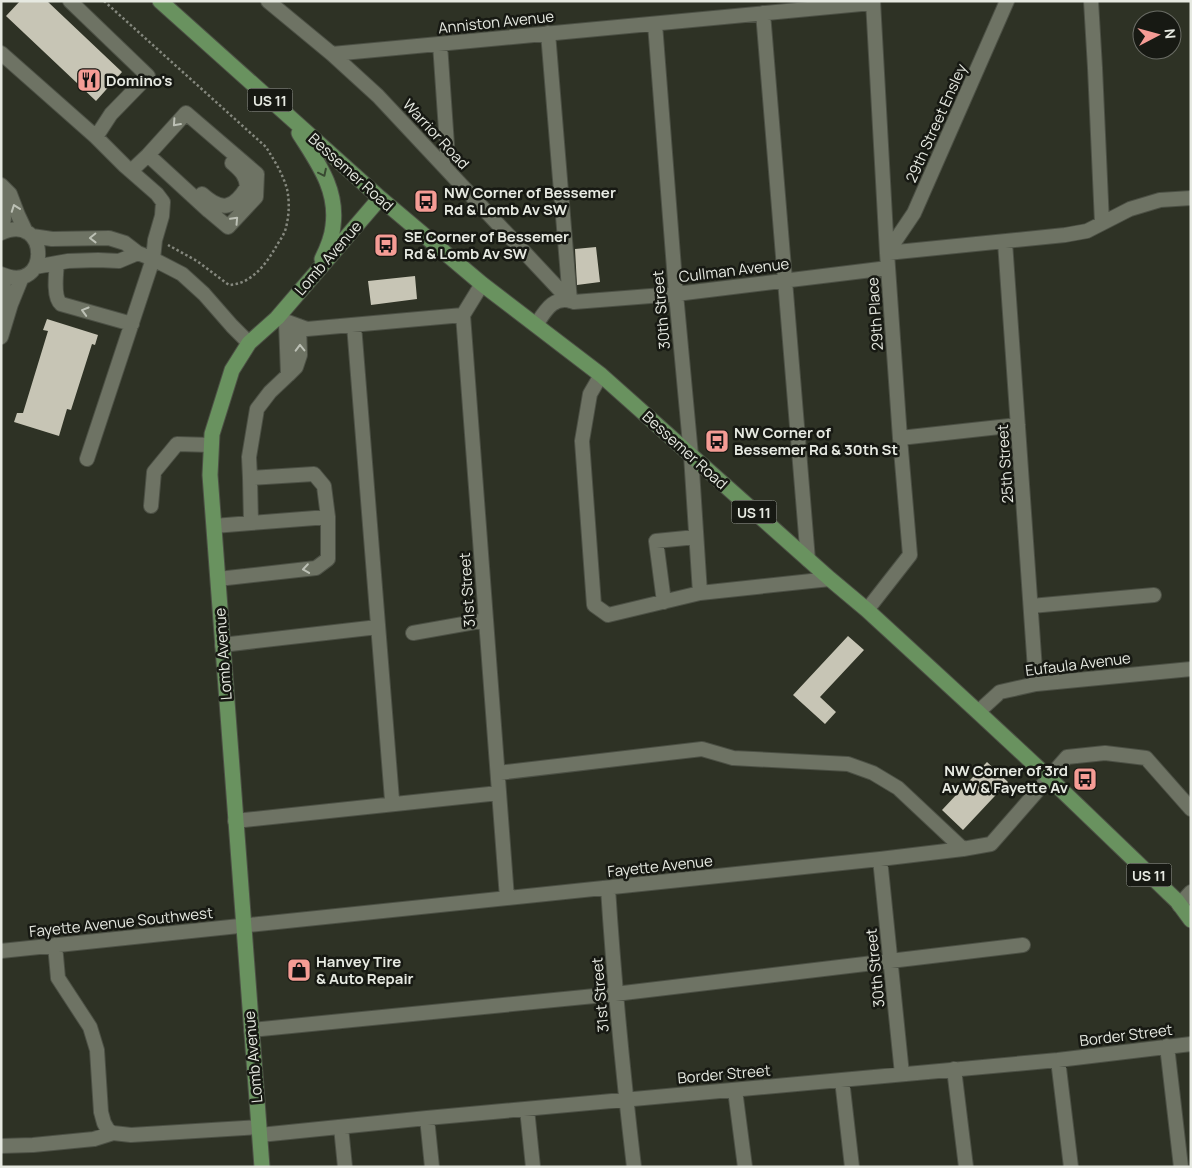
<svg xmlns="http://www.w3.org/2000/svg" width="1192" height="1168" viewBox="0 0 1192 1168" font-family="Manrope,sans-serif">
<rect width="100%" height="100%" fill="#2e3225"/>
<path fill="#c7c5b5" d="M20 1H47L122 72 96 101 6 16Z
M596 247 600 282 577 285 575 249Z
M415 276 417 299 371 305 368 281Z
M47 319 98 335 95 345 92 344 71 410 67 409 59 436 14 422 17 413H23L48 331 43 330Z
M848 636 864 650 820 697 836 712 825 724 793 695Z
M987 762 1008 782 963 830 942 810Z"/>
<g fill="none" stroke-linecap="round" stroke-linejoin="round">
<g stroke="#4c5045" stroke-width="16">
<path id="minor" d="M70 1 148 76 111 114 96 137
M268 1 332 54 378 96 570 301
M1091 1 1095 68 1102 223
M763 13 808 560
M655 24 676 294 691 455 700 593
M548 33 570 301
M440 44 447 145V153L442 163
M1 53 96 137 125 166 157 194 163 202 162 216 155 240 153 259 87 459
M332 54 872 3
M131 171 148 155 186 113 257 174 256 197 228 227 209 211 148 155
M1 185 10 194 18 215 26 232
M202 194C222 212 233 209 247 187 246 175 241 171 232 163
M1 200 4 218 2 232
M1 233C50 211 51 296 1 274
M32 236 52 239 109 238 125 243 138 253 153 259 182 274 204 294 232 326 249 343
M1005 242 1036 684
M887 253 1065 235 1087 231 1130 209 1160 200 1191 198
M887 253 914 213 1007 1
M57 263C56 274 53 297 61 304L132 324
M35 267 68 261 98 260 119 261 138 253
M3 275 5 302 4 315
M482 284 463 315 507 898
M277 318 307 329 463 315
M286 322 288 375 296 367 300 355 299 326
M354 325 392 800 395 804 499 793
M536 325C545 311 554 294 574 302L676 294 888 268
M1 337 11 304 22 277
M601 375 590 394 582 441 594 605 608 615 700 593 830 579
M900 438 1018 425
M250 478 314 474 324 486 328 517 251 523 250 478 249 457 257 409 270 392 288 375
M151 506 154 472 177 444 211 445
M214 526 251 523
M218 579 316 568 328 559V517
M664 602 656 541 696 537
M1031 606 1154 595
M867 610 910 555 900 438 887 253 873 1
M413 633 486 620
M222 645 378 627
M978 712 1000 692 1036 684 1191 669
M498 773 702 749 733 758 848 764 873 773 898 788 963 849
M235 821 395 804
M880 859 902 1074
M608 888C614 981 623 1074 634 1167
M1179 905 1191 892
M55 945 58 978 90 1027 97 1050 101 1112 104 1123 108 1130 113 1133 131 1135 259 1127
M1 951 880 859 963 849 991 844 1067 757 1105 753 1146 758 1191 809
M251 1030 615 994 1023 945
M1167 1046 1181 1167
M1058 1060 1071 1167
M954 1069 966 1167
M842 1080 852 1167
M735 1090 745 1167
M527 1109 533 1167
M427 1118 432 1167
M341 1127 345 1167
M260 1135 427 1118 1058 1060 1191 1044
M1 1146 33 1145 94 1139 113 1133"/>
</g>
<g stroke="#4c5045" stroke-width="17">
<path id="major" d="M160 1 380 198 482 284 601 375 830 579 867 610 978 712 1049 778 1177 901 1191 920
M299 133C317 162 338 189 333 226 332 237 327 249 322 259
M262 1167 210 475 212 434 232 370 249 343 277 318 380 198"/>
</g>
<path stroke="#85887e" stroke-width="2.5" stroke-dasharray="2.5 2.5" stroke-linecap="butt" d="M104 1 266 147C274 160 283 174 287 189 290 203 289 218 285 231 283 236 280 240 277 245 267 263 252 284 229 285L197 261 168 245"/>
<use href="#minor" stroke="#6e7364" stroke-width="14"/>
<use href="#major" stroke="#69925f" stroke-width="15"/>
</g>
<defs><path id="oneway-chevron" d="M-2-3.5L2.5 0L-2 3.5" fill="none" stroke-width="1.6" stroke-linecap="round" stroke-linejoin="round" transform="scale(1.25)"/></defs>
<g stroke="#bcc0b5">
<use href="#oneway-chevron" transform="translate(176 123) rotate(132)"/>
<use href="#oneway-chevron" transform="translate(15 208) rotate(-110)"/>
<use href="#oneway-chevron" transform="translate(235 220) rotate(-47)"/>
<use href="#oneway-chevron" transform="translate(93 238) rotate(179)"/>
<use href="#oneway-chevron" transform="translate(85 311) rotate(-164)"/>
<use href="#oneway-chevron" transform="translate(300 348) rotate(-91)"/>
<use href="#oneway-chevron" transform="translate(306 569) rotate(172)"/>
</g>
<use stroke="#384931" href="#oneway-chevron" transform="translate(323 173) rotate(64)"/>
<defs>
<g id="restaurant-square" transform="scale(1.25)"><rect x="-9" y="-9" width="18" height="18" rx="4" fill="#f59c95" stroke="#171913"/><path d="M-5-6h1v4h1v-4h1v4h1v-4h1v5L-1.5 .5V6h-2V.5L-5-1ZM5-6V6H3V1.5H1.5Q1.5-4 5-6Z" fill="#111"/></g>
<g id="bus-square" transform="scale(1.25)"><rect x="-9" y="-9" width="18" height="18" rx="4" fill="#f59c95" stroke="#171913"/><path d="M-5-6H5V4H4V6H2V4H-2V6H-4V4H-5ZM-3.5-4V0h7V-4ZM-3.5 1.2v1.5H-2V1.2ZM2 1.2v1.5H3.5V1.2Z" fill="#111"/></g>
<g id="shop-square" transform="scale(1.25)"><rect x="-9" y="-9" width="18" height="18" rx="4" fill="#f59c95" stroke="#171913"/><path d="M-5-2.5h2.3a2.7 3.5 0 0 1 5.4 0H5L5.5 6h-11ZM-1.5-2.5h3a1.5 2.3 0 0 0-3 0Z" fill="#111"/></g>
</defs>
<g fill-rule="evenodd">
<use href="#restaurant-square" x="89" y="80"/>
<use href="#bus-square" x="426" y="201"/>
<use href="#bus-square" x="386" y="245"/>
<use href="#bus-square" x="717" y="441"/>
<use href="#bus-square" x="1085" y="779"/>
<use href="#shop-square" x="299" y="970"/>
</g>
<g text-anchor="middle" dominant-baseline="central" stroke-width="5" stroke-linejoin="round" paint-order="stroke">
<g fill="#171913" stroke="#a8aba3" stroke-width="1">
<rect x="247.5" y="88.5" width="45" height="23" rx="4"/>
<rect x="731.5" y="500.5" width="45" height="23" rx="4"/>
<rect x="1126.5" y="863.5" width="45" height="23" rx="4"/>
</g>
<g font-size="14" font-weight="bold" fill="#e6e9e1">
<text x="270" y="100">US 11</text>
<text x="754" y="512">US 11</text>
<text x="1149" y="875">US 11</text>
</g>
<g font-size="15" fill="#e6e9e1" stroke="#171913">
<text transform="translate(496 22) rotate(-6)">Anniston Avenue</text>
<text transform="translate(936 123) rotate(-66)">29th Street Ensley</text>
<text transform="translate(436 134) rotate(47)">Warrior Road</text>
<text transform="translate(351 172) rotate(42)">Bessemer Road</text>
<text transform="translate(328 258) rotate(-49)">Lomb Avenue</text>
<text transform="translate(734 270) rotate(-7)">Cullman Avenue</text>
<text transform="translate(661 310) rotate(-95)">30th Street</text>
<text transform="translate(875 314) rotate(-94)">29th Place</text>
<text transform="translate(685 450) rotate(42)">Bessemer Road</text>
<text transform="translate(1005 464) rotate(-94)">25th Street</text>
<text transform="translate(467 590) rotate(-94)">31st Street</text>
<text transform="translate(223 654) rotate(-94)">Lomb Avenue</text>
<text transform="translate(1078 664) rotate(-7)">Eufaula Avenue</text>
<text transform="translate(660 866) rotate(-6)">Fayette Avenue</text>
<text transform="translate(121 922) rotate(-6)">Fayette Avenue Southwest</text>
<text transform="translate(875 968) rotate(-96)">30th Street</text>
<text transform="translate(600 995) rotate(-95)">31st Street</text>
<text transform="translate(1126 1035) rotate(-7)">Border Street</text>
<text transform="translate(253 1057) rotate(-95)">Lomb Avenue</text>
<text transform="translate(724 1074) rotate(-5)">Border Street</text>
</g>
<g font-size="15" font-weight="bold" fill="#e6e9e1" stroke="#171913" text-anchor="start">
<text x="106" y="80">Domino's</text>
<text x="444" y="192">NW Corner of Bessemer<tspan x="444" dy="17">Rd &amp; Lomb Av SW</tspan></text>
<text x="404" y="236">SE Corner of Bessemer<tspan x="404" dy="17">Rd &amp; Lomb Av SW</tspan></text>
<text x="734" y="432">NW Corner of<tspan x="734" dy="17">Bessemer Rd &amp; 30th St</tspan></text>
<text x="1068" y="770" text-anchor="end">NW Corner of 3rd<tspan x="1068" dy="17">Av W &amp; Fayette Av</tspan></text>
<text x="316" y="961">Hanvey Tire<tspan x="316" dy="17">&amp; Auto Repair</tspan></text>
</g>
</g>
<rect width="1192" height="1168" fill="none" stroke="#e6e9e1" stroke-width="5"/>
<g transform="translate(1157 35) rotate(84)"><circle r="24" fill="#171913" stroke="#6a6c65"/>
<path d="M0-4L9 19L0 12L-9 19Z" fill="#f59c95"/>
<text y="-8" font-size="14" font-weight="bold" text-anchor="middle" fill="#e6e9e1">N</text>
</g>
</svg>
